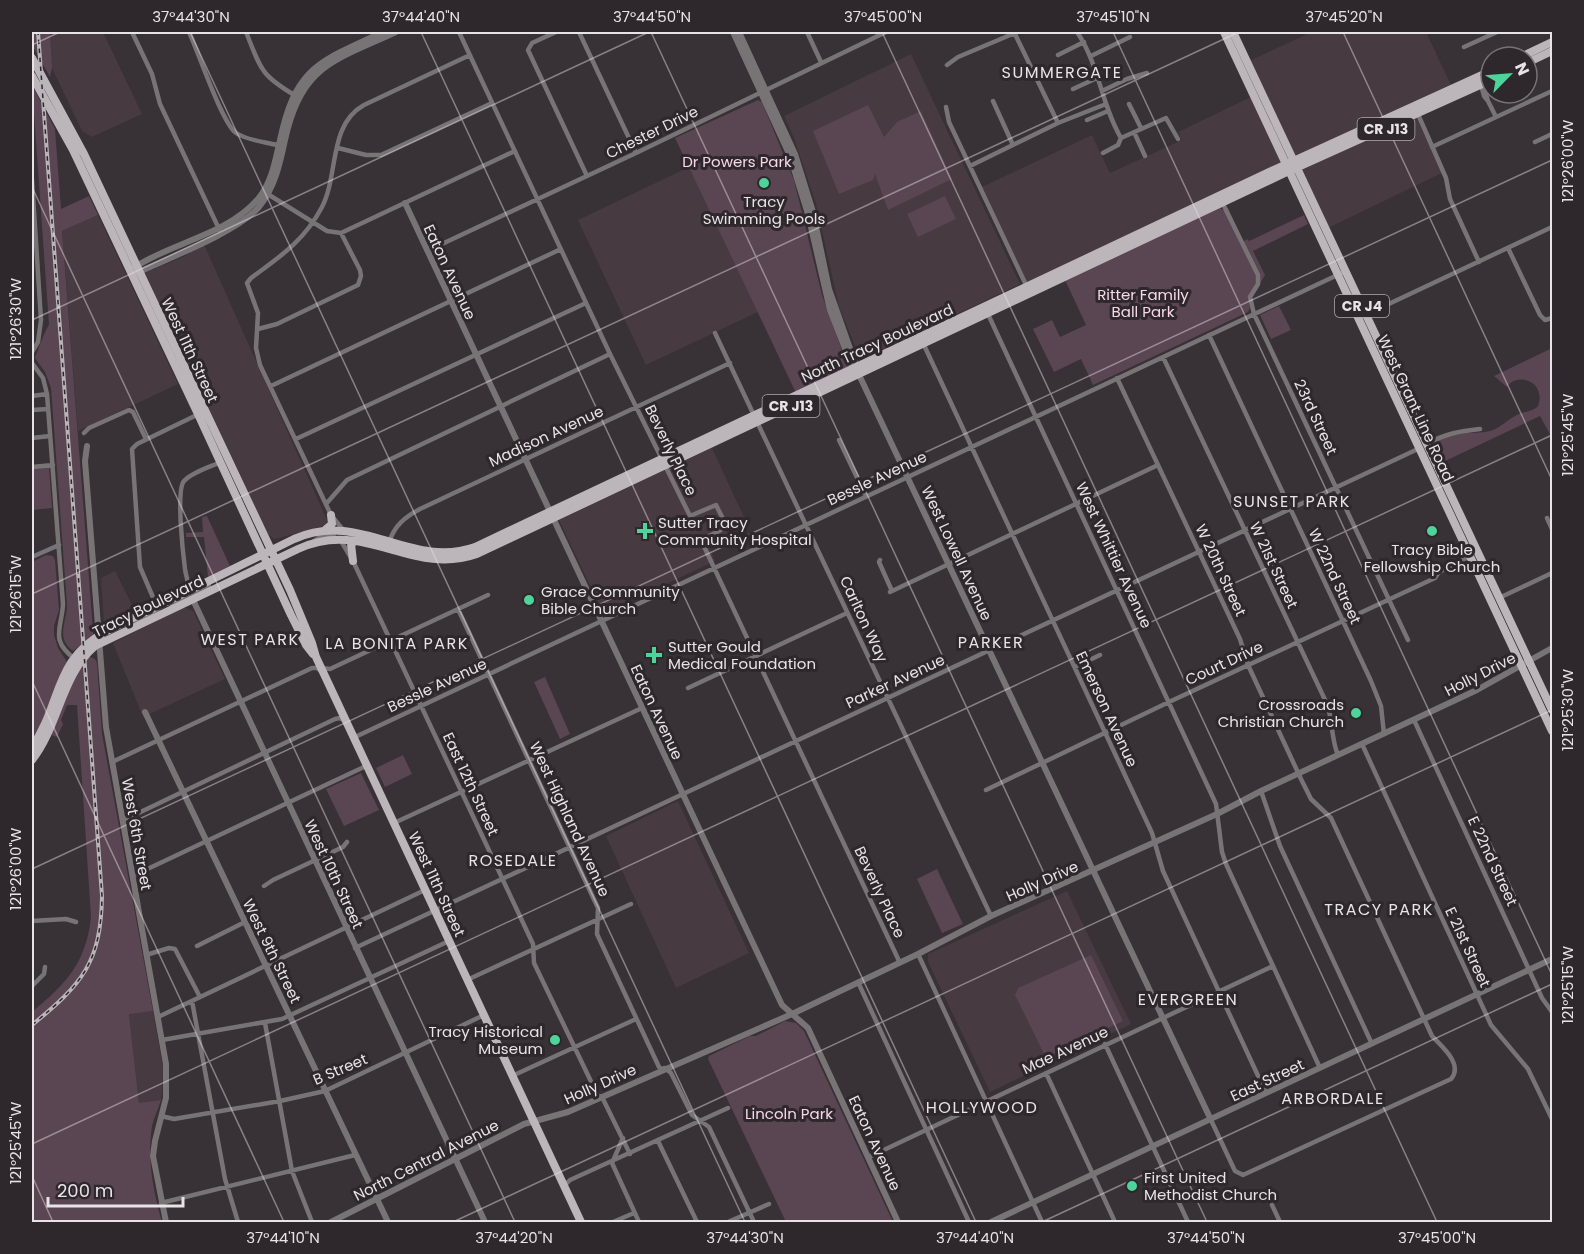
<svg xmlns="http://www.w3.org/2000/svg" width="1584" height="1254" viewBox="0 0 1584 1254" font-family="Poppins,sans-serif">
<rect width="100%" height="100%" fill="#383135"/>
<path fill="#473a41" d="M50 32H103L142 114 92 137 82 131 52 68Z
M1312 32H1426L1452 87 1295 158 1249 61Z
M911 54 1020 284 861 360 839 307 816 204 794 138 784 116Z
M1253 96 1283 162 1027 284 982 187 1092 135 1110 173 1182 140 1178 132Z
M1416 116 1442 173 1328 228 1300 168Z
M689 167 758 312 646 365 578 220Z
M98 215 178 384 78 431 62 231Z
M202 240 327 520 326 525 279 538 274 539 268 534 145 273 185 256Z
M712 448 744 517 724 526 728 535 708 544 715 561 607 612 602 611 559 520Z
M115 571 133 607 124 612 126 617 106 626 104 625 101 578Z
M184 607 193 611 225 679 143 717 113 643Z
M678 801 749 953 676 988 606 836Z
M1067 891 1131 1024 990 1092 928 962V954Z
M153 1011 163 1068 162 1092 161 1100 139 1104 129 1013Z"/>
<path fill="#5a4552" d="M32 32H50L52 68 50 77 32 45Z
M32 85 55 129 61 209 89 196 98 215 62 231 93 630V635L73 651C55 638 67 622 67 605L51 388 45 372 35 358C38 350 45 330 49 325Z
M758 100 762 102 794 180 822 295 848 367 846 369 796 393 675 138Z
M868 105 884 137 897 122 921 111 952 179 888 210 875 174 873 180 839 194 813 131Z
M945 196 956 219 918 237 907 214Z
M1219 207 1223 210 1228 208 1243 242 1247 239 1249 241 1304 215 1308 224 1253 251 1265 275 1253 296 1249 300 1250 308 1248 312 1093 385 1081 359 1054 372 1033 329 1052 320 1060 337 1086 325 1065 280Z
M1279 306 1291 330 1271 339 1260 315Z
M1552 348V438L1540 416 1441 463 1433 443C1447 428 1477 436 1493 430 1501 427 1508 419 1517 415 1525 411 1532 412 1538 406 1547 382 1517 371 1507 387L1494 376Z
M49 467 52 508 32 510V469Z
M207 516 230 566 208 577 204 537H186V533L203 532 202 517Z
M46 555 53 556 55 560 59 610 54 626V635L58 648 67 662 42 723 32 742V562Z
M90 657 95 659 97 663 102 734 153 1011 129 1014 139 1103 161 1100C158 1109 154 1118 152 1126 147 1159 153 1190 162 1222H32V1012C66 984 86 963 91 917L77 705H67L61 720 63 724 57 737 51 735 73 680 87 658Z
M545 677 570 734 560 739 534 682Z
M403 755 412 774 385 787 376 768Z
M361 773 379 810 344 826 326 789Z
M937 869 963 924 942 933 917 879Z
M1091 955 1123 1021 1046 1058 1015 995 1018 988Z
M785 1021 796 1023 804 1031 893 1222H786L708 1059 709 1056 750 1036H756Z"/>
<g fill="none" stroke-linecap="round" stroke-linejoin="round">
<path stroke="#787476" stroke-width="4.5" d="M132 32 152 74 160 104 220 231
M189 32C198 51 222 123 236 133 248 141 267 142 281 146
M246 32C261 69 260 75 296 96
M459 32 610 354 690 516 716 505 725 523 721 530 701 540 900 963
M556 32 532 43 528 50 587 176
M579 32 636 153
M807 32 821 62
M1014 32 1058 123
M1077 32C1099 64 1101 104 1121 138
M1464 47 1497 32
M1058 55 1084 42
M1091 56 1130 37
M947 65 958 57 1015 33
M1481 85 1485 90 1488 101 1484 96Z
M1073 89 1097 78
M1102 91 1127 79 1147 73
M993 101 1013 145
M1488 101 1496 117
M1129 104 1141 128
M946 107 949 122 1027 287
M1417 112 1446 178 1450 199 1479 262
M1087 120 1108 111
M1134 132 1145 156
M1121 138 1166 118 1178 139
M1535 142 1552 134
M1432 147 1552 91
M338 148 366 155H381L492 103
M1103 153 1118 145 1121 138
M970 166 1058 123 1106 104
M32 180 41 320 38 342 32 352
M266 193 327 231 341 233 515 151
M1222 202 1258 275V284L1250 297 1254 314 1408 640
M1508 248 1540 315 1545 320 1552 318
M427 251 636 153 886 32
M987 312 1216 804 1222 852 1226 864 1320 1068
M1359 318 1552 227
M258 329 277 324 358 285 361 276 360 270 341 233
M715 333 991 916
M1209 335 1371 681 1381 706 1384 734
M923 343 1152 833 1163 871 1266 1093
M1163 357 1327 704C1333 721 1331 739 1338 755
M32 363 43 378 47 394 63 604C62 628 49 640 75 659
M1117 378 1240 639 1248 665 1301 779 1311 799 1331 818 1432 1036C1441 1046 1464 1064 1451 1079L1243 1175 1235 1171 1211 1120
M271 386 561 249
M32 396 47 394
M32 410 48 409
M84 433 89 428 129 410 133 412 146 439
M32 438 50 436
M296 439 586 303
M839 440 866 496
M1427 444C1444 434 1460 431 1480 429
M32 467 53 465
M326 504 347 480 610 354
M1547 518 1552 529
M344 531 331 515 260 365 256 348 258 313 247 283 251 278C281 256 304 241 322 207 339 174 328 125 364 105L470 55
M314 541 322 536 334 534
M341 541 353 561 533 944 534 963 598 1096 602 1097 630 1154
M389 542C395 525 405 517 420 509L730 363
M32 557 59 545
M880 560 879 562 892 591
M890 592 1158 465
M1499 598 1552 573
M171 608 174 603 188 596C191 587 186 578 185 569 183 554 176 490 184 481 192 472 210 467 221 462
M458 609 598 908 597 934 659 1067 661 1069 665 1068 671 1073 692 1115 709 1127 754 1222
M136 624 142 618 158 609 140 567 132 449 137 444 205 411
M1075 667 1100 655
M322 668 330 669 488 595
M688 688 847 613
M1414 720 1542 998 1552 1012
M353 738 1346 271
M1362 744 1491 1025 1528 1069 1552 1119
M112 762 312 668H317L321 671
M986 790 1169 702 1435 578 1439 572 1470 556
M1261 791 1280 846 1372 1044
M122 819 128 818 335 719 340 718 345 721
M394 823 642 708
M132 875 139 873 366 766
M264 886 273 880 343 847 347 842
M32 921 66 919 76 922
M197 946 245 922
M355 948 1420 448
M918 954 1042 1222
M146 955 169 948 175 949 200 997
M467 980 631 904
M858 982 969 1222
M32 986 44 974 45 967
M192 1001 225 1179 238 1222
M158 1017 425 890
M265 1023 292 1171 312 1222
M162 1040 282 1019 449 941
M1105 1044 1188 1222
M1046 1073 1115 1222
M512 1076 636 1019
M161 1116 174 1119 280 1101 325 1091 484 1015
M623 1138 612 1163 639 1222
M658 1141 697 1222
M869 1157 1273 966
M564 1186 570 1180 728 1108
M161 1203 355 1155
M1272 1205 1280 1222
M613 1222 634 1213
M728 1222 769 1204"/>
<path stroke="#787476" stroke-width="6" d="M733 32 790 156 808 214 830 310 851 364 861 379 1211 1120
M739 32 795 154 813 212 829 289 858 371
M405 203 782 1005 808 1028 898 1222
M135 267C173 242 227 235 258 199 272 182 275 161 280 140 296 65 320 62 383 32
M136 272H139C171 257 237 232 259 207 275 187 280 164 285 140 301 65 334 61 396 32
M87 446 85 461 106 727 166 1064V1098L155 1141 153 1156 166 1222
M208 585 194 594 193 598 194 602 485 1222
M145 712 388 1222
M331 1222 524 1124 568 1112 792 1014 918 954 991 916 1217 814 1261 791 1477 690 1552 648
M991 1222 1552 959"/>
<path stroke="#bcb5b9" stroke-width="8" d="M1224 32 1552 731
M1233 32 1552 710
M1521 57 1552 42
M32 58 84 154 290 590 312 643 316 657 581 1222
M1527 63 1552 51
M32 76 73 150 198 414 291 615 306 645 313 654
M325 530 332 524 331 515
M353 561 351 544 357 540
M32 747C62 704 53 659 107 631L294 539C361 509 410 570 475 547L1280 167 1491 71
M32 760C59 726 61 675 95 646L298 549C365 518 411 577 477 554L1285 173 1491 80"/>
<g stroke="#b9b4b7" stroke-width="4">
<path id="rail" d="M32 1025C82 984 101 963 102 896L38 32"/>
</g>
<use href="#rail" stroke="#2e272b" stroke-width="1.5" stroke-dasharray="4.5" stroke-linecap="butt"/>
</g>
<path fill="none" stroke="#e8e3e6" stroke-width="1.5" stroke-opacity="0.45" d="M190 32 745 1222M421 32 976 1222M651 32 1207 1222M882 32 1437 1222M1113 32 1552 975M1343 32 1552 480M32 45 60 32M32 187 515 1222M32 320 649 32M32 594 1239 32M32 681 284 1222M32 869 1552 160M32 1144 1552 435M32 1176 53 1222M453 1222 1552 710M1042 1222 1552 984"/>
<g fill="#4ed39a" stroke="#2e272b" stroke-width="2">
<circle cx="764" cy="183" r="6"/>
<path d="M642 522h6v6h6v6h-6v6h-6v-6h-6v-6h6z"/>
<circle cx="1432" cy="531" r="6"/>
<circle cx="529" cy="600" r="6"/>
<path d="M651 646h6v6h6v6h-6v6h-6v-6h-6v-6h6z"/>
<circle cx="1356" cy="713" r="6"/>
<circle cx="555" cy="1040" r="6"/>
<circle cx="1132" cy="1186" r="6"/>
</g>
<g text-anchor="middle" dominant-baseline="central" stroke-width="6" stroke-linejoin="round" paint-order="stroke">
<g fill="#2e272b" stroke="#b0abae" stroke-width="1.5">
<rect x="1357.5" y="118" width="57" height="22" rx="4.5"/>
<rect x="1335" y="295" width="54" height="22" rx="4.5"/>
<rect x="762.5" y="395" width="57" height="22" rx="4.5"/>
</g>
<g font-size="14" font-weight="bold" fill="#e8e3e6">
<text x="1386" y="129">CR J13</text>
<text x="1362" y="306">CR J4</text>
<text x="791" y="406">CR J13</text>
</g>
<g font-size="15" fill="#e8e3e6" stroke="#2e272b">
<text transform="translate(652 132) rotate(-26)">Chester Drive</text>
<text transform="translate(450 272) rotate(65)">Eaton Avenue</text>
<text transform="translate(877 343) rotate(-25)">North Tracy Boulevard</text>
<text transform="translate(190 350) rotate(65)">West 11th Street</text>
<text transform="translate(1416 408) rotate(65)">West Grant Line Road</text>
<text transform="translate(1316 417) rotate(65)">23rd Street</text>
<text transform="translate(546 436) rotate(-25)">Madison Avenue</text>
<text transform="translate(671 450) rotate(64)">Beverly Place</text>
<text transform="translate(877 478) rotate(-25)">Bessle Avenue</text>
<text transform="translate(957 553) rotate(65)">West Lowell Avenue</text>
<text transform="translate(1114 555) rotate(65)">West Whittier Avenue</text>
<text transform="translate(1274 565) rotate(65)">W 21st Street</text>
<text transform="translate(1221 570) rotate(65)">W 20th Street</text>
<text transform="translate(1335 576) rotate(65)">W 22nd Street</text>
<text transform="translate(148 606) rotate(-26)">Tracy Boulevard</text>
<text transform="translate(864 619) rotate(65)">Carlton Way</text>
<text transform="translate(1224 663) rotate(-25)">Court Drive</text>
<text transform="translate(1480 674) rotate(-27)">Holly Drive</text>
<text transform="translate(895 681) rotate(-25)">Parker Avenue</text>
<text transform="translate(437 685) rotate(-25)">Bessle Avenue</text>
<text transform="translate(1107 709) rotate(65)">Emerson Avenue</text>
<text transform="translate(657 712) rotate(65)">Eaton Avenue</text>
<text transform="translate(471 784) rotate(65)">East 12th Street</text>
<text transform="translate(570 819) rotate(65)">West Highland Avenue</text>
<text transform="translate(137 834) rotate(80)">West 6th Street</text>
<text transform="translate(1493 861) rotate(65)">E 22nd Street</text>
<text transform="translate(334 874) rotate(65)">West 10th Street</text>
<text transform="translate(1042 881) rotate(-24)">Holly Drive</text>
<text transform="translate(437 884) rotate(65)">West 11th Street</text>
<text transform="translate(880 892) rotate(65)">Beverly Place</text>
<text transform="translate(1468 947) rotate(65)">E 21st Street</text>
<text transform="translate(272 951) rotate(64)">West 9th Street</text>
<text transform="translate(1065 1050) rotate(-25)">Mae Avenue</text>
<text transform="translate(340 1069) rotate(-23)">B Street</text>
<text transform="translate(1267 1080) rotate(-25)">East Street</text>
<text transform="translate(600 1084) rotate(-24)">Holly Drive</text>
<text transform="translate(875 1143) rotate(65)">Eaton Avenue</text>
<text transform="translate(426 1160) rotate(-27)">North Central Avenue</text>
</g>
<g font-size="15" fill="#f8d7eb" stroke="#2e272b">
<text x="737" y="161">Dr Powers Park</text>
<text x="1143" y="294">Ritter Family<tspan x="1143" dy="17">Ball Park</tspan></text>
<text x="789" y="1113">Lincoln Park</text>
</g>
<g font-size="15" fill="#e8e3e6" stroke="#2e272b" text-anchor="start">
<text x="764" y="201" text-anchor="middle">Tracy<tspan x="764" dy="17">Swimming Pools</tspan></text>
<text x="658" y="522">Sutter Tracy<tspan x="658" dy="17">Community Hospital</tspan></text>
<text x="1432" y="549" text-anchor="middle">Tracy Bible<tspan x="1432" dy="17">Fellowship Church</tspan></text>
<text x="541" y="591">Grace Community<tspan x="541" dy="17">Bible Church</tspan></text>
<text x="668" y="646">Sutter Gould<tspan x="668" dy="17">Medical Foundation</tspan></text>
<text x="1344" y="704" text-anchor="end">Crossroads<tspan x="1344" dy="17">Christian Church</tspan></text>
<text x="543" y="1031" text-anchor="end">Tracy Historical<tspan x="543" dy="17">Museum</tspan></text>
<text x="1144" y="1177">First United<tspan x="1144" dy="17">Methodist Church</tspan></text>
</g>
<g font-size="16" letter-spacing="1.5" fill="#e8e3e6" stroke="#2e272b">
<text x="1062" y="72">SUMMERGATE</text>
<text x="1292" y="501">SUNSET PARK</text>
<text x="250" y="639">WEST PARK</text>
<text x="991" y="642">PARKER</text>
<text x="397" y="643">LA BONITA PARK</text>
<text x="513" y="860">ROSEDALE</text>
<text x="1379" y="909">TRACY PARK</text>
<text x="1188" y="999">EVERGREEN</text>
<text x="1333" y="1098">ARBORDALE</text>
<text x="982" y="1107">HOLLYWOOD</text>
</g>
</g>
<rect width="1584" height="1254" fill="none" stroke="#2e272b" stroke-width="66"/>
<g transform="translate(1509 75) rotate(65)"><circle r="28" fill="#2e272b" stroke="#787276" stroke-width="1.5"/>
<path d="M0-4.5L10 22L0 15L-10 22Z" fill="#4ed39a"/>
<text y="-9" font-size="16" font-weight="bold" text-anchor="middle" fill="#e8e3e6">N</text>
</g>
<path d="M48 1197v9h135v-9" fill="none" stroke="#e8e3e6" stroke-width="3"/>
<text x="57" y="1197" font-size="18" fill="#e8e3e6" stroke="#2e272b" stroke-width="4.5" paint-order="stroke">200 m</text>
<rect x="33" y="33" width="1518" height="1188" fill="none" stroke="#e8e3e6" stroke-width="2"/>
<g font-size="15" text-anchor="middle" fill="#e8e3e6">
<text x="191" y="22">37°44'30"N</text>
<text x="421" y="22">37°44'40"N</text>
<text x="652" y="22">37°44'50"N</text>
<text x="883" y="22">37°45'00"N</text>
<text x="1113" y="22">37°45'10"N</text>
<text x="1344" y="22">37°45'20"N</text>
<text transform="translate(1568 161) rotate(-90)" y="5">121°26'00"W</text>
<text transform="translate(16 319) rotate(-90)" y="5">121°26'30"W</text>
<text transform="translate(1568 435) rotate(-90)" y="5">121°25'45"W</text>
<text transform="translate(16 594) rotate(-90)" y="5">121°26'15"W</text>
<text transform="translate(1568 710) rotate(-90)" y="5">121°25'30"W</text>
<text transform="translate(16 869) rotate(-90)" y="5">121°26'00"W</text>
<text transform="translate(1568 985) rotate(-90)" y="5">121°25'15"W</text>
<text transform="translate(16 1143) rotate(-90)" y="5">121°25'45"W</text>
<text x="283" y="1243">37°44'10"N</text>
<text x="514" y="1243">37°44'20"N</text>
<text x="745" y="1243">37°44'30"N</text>
<text x="975" y="1243">37°44'40"N</text>
<text x="1206" y="1243">37°44'50"N</text>
<text x="1437" y="1243">37°45'00"N</text>
</g>
</svg>
